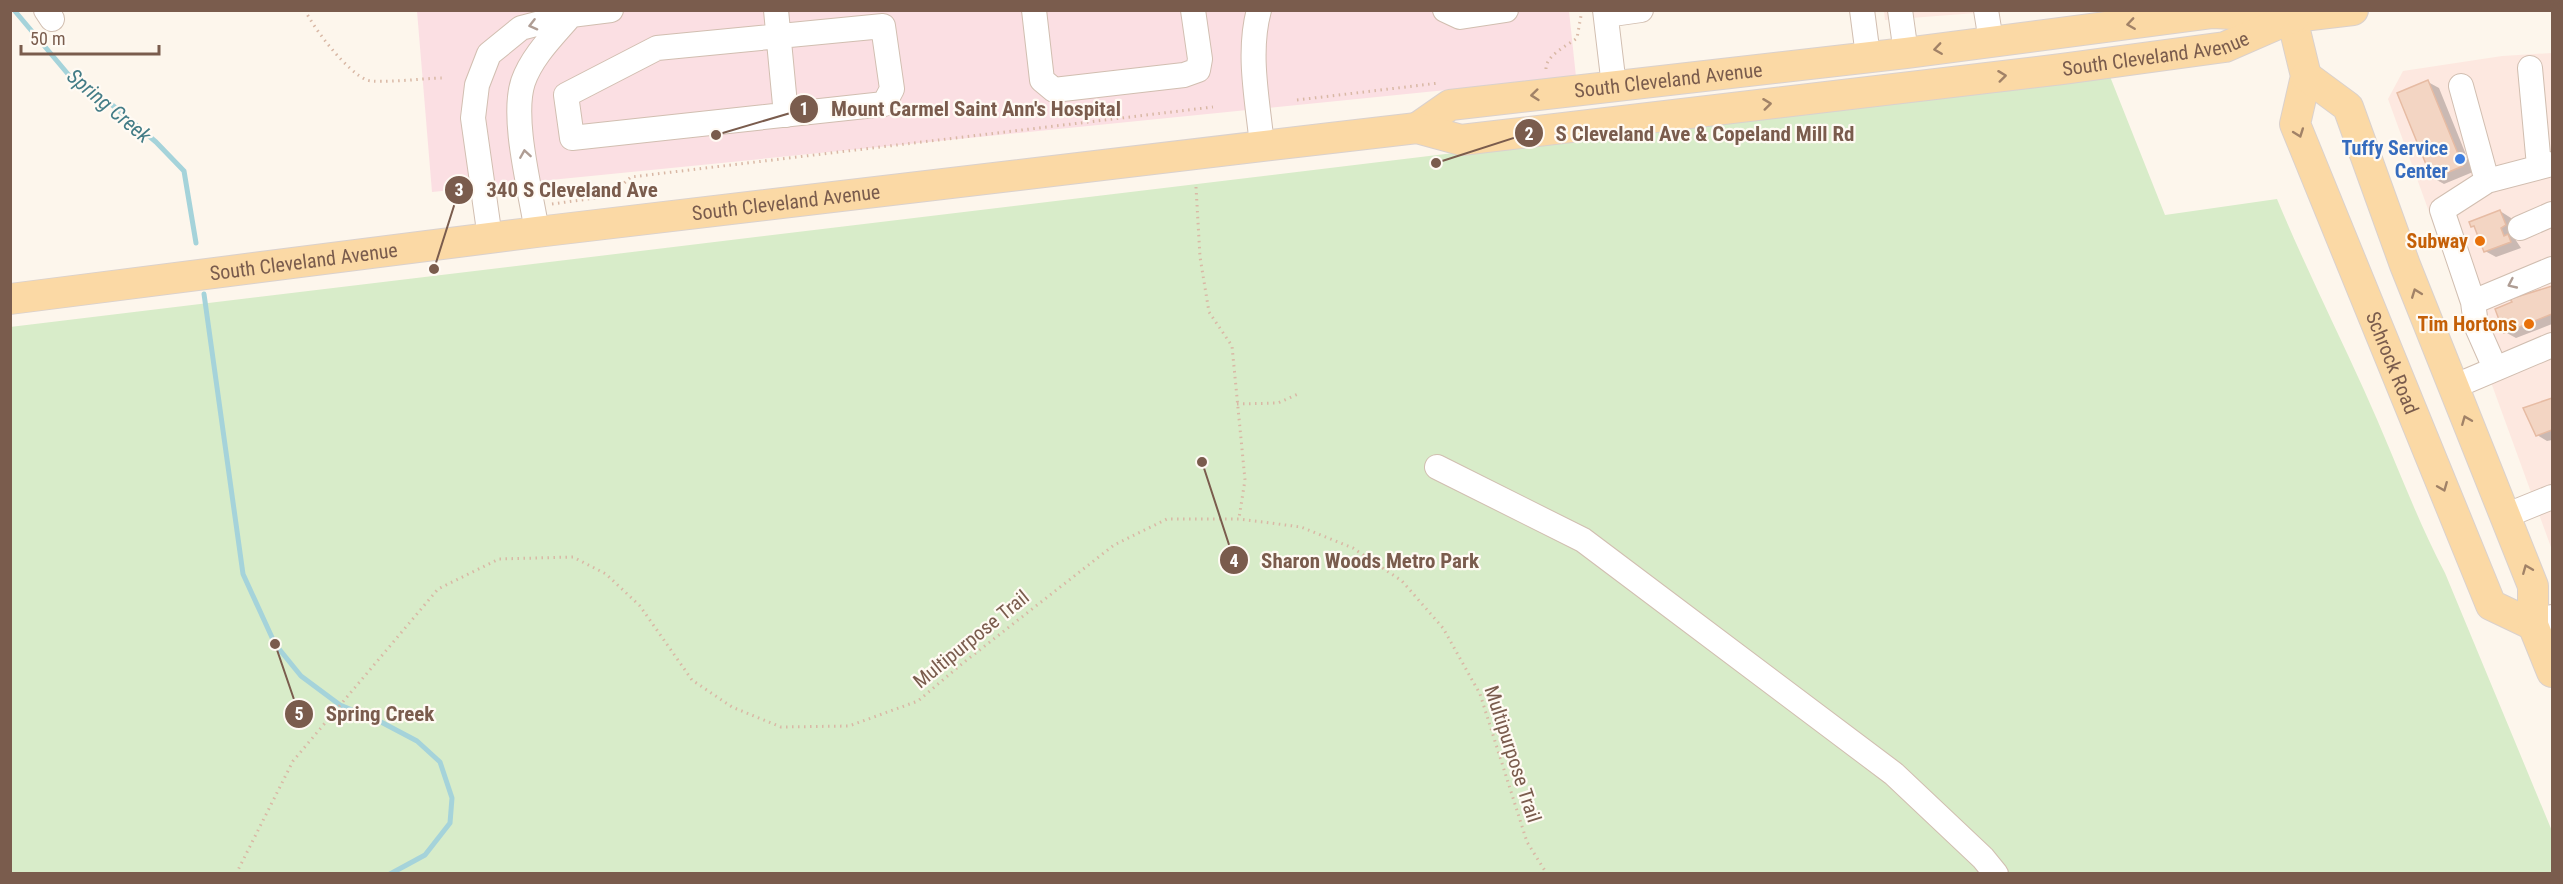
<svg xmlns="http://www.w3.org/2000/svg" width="2563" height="884" viewBox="0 0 2563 884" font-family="'Roboto Condensed',sans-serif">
<rect width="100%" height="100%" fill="#fdf6ec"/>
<path fill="#fde8e0" d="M1884 11H2002L1885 20Z
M2552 53V550L2388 99 2403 71 2502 56Z"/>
<path fill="#fbdfe3" d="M417 11H1569L1576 77 432 192Z"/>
<path fill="#d8ecc9" d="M2109 74 2165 215 2277 199C2304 264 2335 326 2364 390 2392 451 2414 514 2445 573L2552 831V873H11L10 327Z"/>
<path fill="#0003" d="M2428 82 2439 88 2473 172 2444 184 2433 178Z
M2500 211 2511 218 2516 231 2511 233 2521 248 2496 257 2485 251 2477 229 2472 226Z
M2552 287V324L2516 338 2505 332 2514 303 2512 299Z
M2552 400V440L2547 441 2537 435 2525 409Z"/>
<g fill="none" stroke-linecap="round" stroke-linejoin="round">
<path stroke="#a5d3da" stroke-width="5" d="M14 10 73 80 111 104 156 142 184 171 196 243
M204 294 243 574 275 644 301 676 340 705 381 722 417 741 440 762 452 798 450 823 425 855 390 874"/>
</g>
<path fill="#f3d5c3" stroke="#e6bba3" stroke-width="1.5" d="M2428 80 2463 166 2432 179 2397 93Z
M2500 210 2506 225 2501 228 2504 236 2508 234 2511 242 2484 252 2474 226 2471 227 2469 222Z
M2552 286V314L2504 333 2495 309 2512 302 2510 299Z
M2552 398V430L2536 436 2523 408Z"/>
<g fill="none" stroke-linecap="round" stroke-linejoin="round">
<g stroke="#d1beb0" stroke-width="26">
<path id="minor" d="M46 10 52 19
M573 10 571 15 611 10
M776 10 786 115
M1034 10 1042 80 1054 90 1184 75 1198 70 1200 59 1193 10
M1259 10C1247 54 1258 102 1262 146
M1445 10 1460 17 1506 10
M1605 10 1614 86
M1862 10 1868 56
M1900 10 1906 53
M1986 10 1991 41
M1606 15 1641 10
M883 26 892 89 884 104 572 138 566 95 657 48Z
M2530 68 2539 166
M2461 86 2487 181
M2520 228 2552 214
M490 238 473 118 477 85 489 54 521 28 571 15C554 35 532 56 523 82 511 119 531 192 537 232
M2473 302 2552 269
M2495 368 2476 325 2473 302 2442 210 2487 181 2552 164
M2453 387 2552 345
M1437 467 1583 540 1894 774 1983 858 1996 874
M2505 516 2552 497
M2533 625 2552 617"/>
</g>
<g stroke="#dad1cd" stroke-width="32">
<g id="major">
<path id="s1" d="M2290 10 2306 76 2295 124 2491 605 2533 625"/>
<path d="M2306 76 2348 107 2405 265 2533 586V625L2552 672"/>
<path id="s2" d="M1417 128 1450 105 1906 53 2213 13 2294 17 2353 10"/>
<path id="s3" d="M10 299 537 232 1331 138 1417 128 1461 140 2062 69 2225 47 2294 17"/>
</g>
</g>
<path stroke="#d9b8a5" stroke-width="3" stroke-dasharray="1.5 4.5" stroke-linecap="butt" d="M305 10C314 29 347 72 367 80 378 84 427 78 442 78
M1546 69C1546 55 1567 46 1577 38L1582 10
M1297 100 1439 83
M1196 187 1200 257 1209 312 1232 346 1245 480 1239 518
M552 204 610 196 631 177 1213 107
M1237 404 1278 403 1298 394
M236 874 293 761 438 589 499 559 573 557 606 574 640 606 692 680 732 707 781 727 849 726 918 701 963 663 1114 545 1167 519H1239L1301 527 1353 548 1402 581 1443 628 1480 694 1527 842 1547 874"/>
<use href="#minor" stroke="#fff" stroke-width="24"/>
<use href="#major" stroke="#fbd9a5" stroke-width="30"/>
</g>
<defs><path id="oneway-chevron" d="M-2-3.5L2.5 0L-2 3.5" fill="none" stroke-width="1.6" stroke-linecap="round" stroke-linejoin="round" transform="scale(1.5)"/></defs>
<g stroke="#a18267">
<use href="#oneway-chevron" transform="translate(2131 24) rotate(172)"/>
<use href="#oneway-chevron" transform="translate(1938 49) rotate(172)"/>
<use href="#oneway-chevron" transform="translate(2002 76) rotate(-7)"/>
<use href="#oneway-chevron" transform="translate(1535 95) rotate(174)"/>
<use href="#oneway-chevron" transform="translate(1767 104) rotate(-7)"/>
<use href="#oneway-chevron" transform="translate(2299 133) rotate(70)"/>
<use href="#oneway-chevron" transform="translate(2416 293) rotate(-111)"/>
<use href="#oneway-chevron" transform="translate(2466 420) rotate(-112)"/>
<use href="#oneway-chevron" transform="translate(2443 487) rotate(68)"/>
<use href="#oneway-chevron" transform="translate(2527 569) rotate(-112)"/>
</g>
<g stroke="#af9d94">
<use href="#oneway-chevron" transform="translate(533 25) rotate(166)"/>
<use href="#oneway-chevron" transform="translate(525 154) rotate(-99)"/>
<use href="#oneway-chevron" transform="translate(2512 284) rotate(155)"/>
</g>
<circle fill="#3f7fe0" stroke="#fffaf3" stroke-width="2" cx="2460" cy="159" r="6"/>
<g fill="#e8710a" stroke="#fffaf3" stroke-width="2">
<circle cx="2480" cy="241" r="6"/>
<circle cx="2529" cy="324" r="6"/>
</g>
<g text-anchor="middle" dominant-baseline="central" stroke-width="4.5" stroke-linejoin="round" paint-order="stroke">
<g font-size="20" fill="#7a5c4d" stroke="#fffaf3">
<text stroke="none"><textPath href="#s3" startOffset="2163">South Cleveland Avenue</textPath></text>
<text stroke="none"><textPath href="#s2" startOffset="260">South Cleveland Avenue</textPath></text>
<text stroke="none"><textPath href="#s3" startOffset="782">South Cleveland Avenue</textPath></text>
<text stroke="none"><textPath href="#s3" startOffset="296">South Cleveland Avenue</textPath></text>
<text stroke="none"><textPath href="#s1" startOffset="375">Schrock Road</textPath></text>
<text transform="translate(971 639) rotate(-39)">Multipurpose Trail</text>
<text transform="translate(1513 754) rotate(72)">Multipurpose Trail</text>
</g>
<g font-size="20" font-weight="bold" fill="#366cbe" stroke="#fffaf3" text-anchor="end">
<text x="2448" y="148">Tuffy Service<tspan x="2448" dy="23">Center</tspan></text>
</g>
<g font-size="20" font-weight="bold" fill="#c56008" stroke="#fffaf3" text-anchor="end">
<text x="2468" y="241">Subway</text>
<text x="2517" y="324">Tim Hortons</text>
</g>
<g font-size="21" font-style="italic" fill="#437c86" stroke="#fffaf3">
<text transform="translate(109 106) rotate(40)">Spring Creek</text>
</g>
</g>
<path fill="none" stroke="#7a5c4d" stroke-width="2" d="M716 135L804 109M1436 163L1529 133M434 269L459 190M1202 462L1234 560M275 644L299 714"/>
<g fill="#7a5c4d" stroke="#fffaf3" stroke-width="2">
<circle cx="716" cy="135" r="6"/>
<circle cx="1436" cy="163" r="6"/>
<circle cx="434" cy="269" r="6"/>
<circle cx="1202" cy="462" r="6"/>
<circle cx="275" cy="644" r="6"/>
<circle cx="804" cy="109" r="15"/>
<circle cx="1529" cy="133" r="15"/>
<circle cx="459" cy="190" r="15"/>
<circle cx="1234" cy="560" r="15"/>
<circle cx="299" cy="714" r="15"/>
</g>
<g font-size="18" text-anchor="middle" font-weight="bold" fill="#fff">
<text x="804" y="115">1</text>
<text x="1529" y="140">2</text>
<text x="459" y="196">3</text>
<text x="1234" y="567">4</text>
<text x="299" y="720">5</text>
</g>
<g font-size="21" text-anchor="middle" font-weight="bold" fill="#7a5c4d" stroke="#fffaf3" stroke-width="4.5" stroke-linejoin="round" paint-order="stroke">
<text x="976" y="116">Mount Carmel Saint Ann's Hospital</text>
<text x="1705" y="141">S Cleveland Ave &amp; Copeland Mill Rd</text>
<text x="572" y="197">340 S Cleveland Ave</text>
<text x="1370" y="568">Sharon Woods Metro Park</text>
<text x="380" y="721">Spring Creek</text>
</g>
<rect width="2563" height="884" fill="none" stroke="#7a5c4d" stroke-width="24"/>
<path d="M21 45v9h138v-9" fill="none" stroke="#7a5c4d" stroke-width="3"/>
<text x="30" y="45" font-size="18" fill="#7a5c4d" stroke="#fffaf3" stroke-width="4.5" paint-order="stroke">50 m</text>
</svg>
